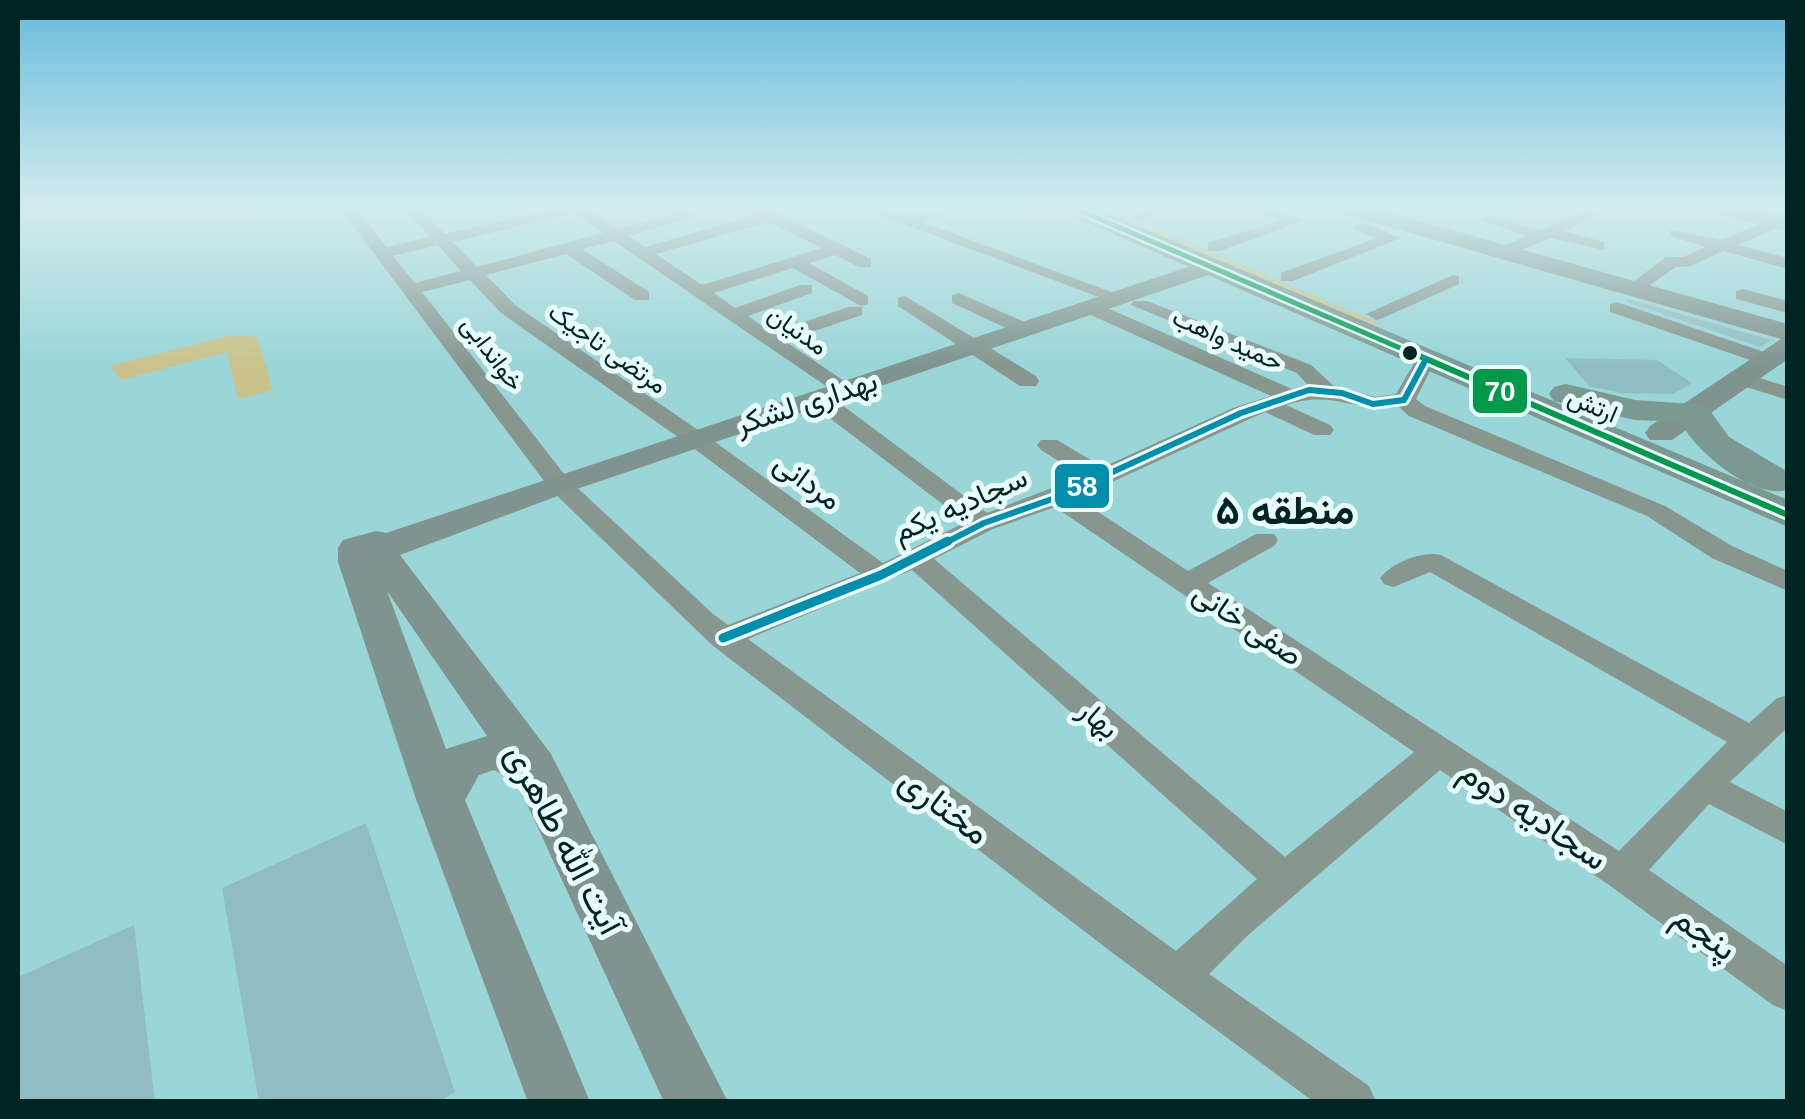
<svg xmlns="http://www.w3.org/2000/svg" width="1805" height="1119" viewBox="0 0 1805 1119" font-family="Arial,Vazirmatn,sans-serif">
<rect width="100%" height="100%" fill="#9ad5d7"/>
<path fill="#c9c38b" d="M1091 208H1108L1379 323 1367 327Z
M231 335 257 337 273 390 238 399 227 352 121 380 110 366Z"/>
<path fill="#90bdc3" d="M1628 299 1771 340 1761 347 1625 301Z
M1565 358 1657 360 1692 383 1673 394 1621 393 1589 386Z
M366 823 455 1092 439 1102H259L222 888Z
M134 925 155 1102H18V977Z"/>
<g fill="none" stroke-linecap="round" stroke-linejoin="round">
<path fill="#87968f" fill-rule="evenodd" d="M340 208H356L387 247 430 237 403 208H420L445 234 556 208H588L619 229 673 215 671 208H684L695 216 629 236 645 247 756 215 748 208H766L871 259V267H859L835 255 809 263 868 296V304L861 306 793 268 714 293 735 308 800 285H812V293L748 316 772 333 848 307H862V315L785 341 850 385 853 390 850 395 842 397 614 241 582 249 649 292V300H635L566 254 486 275 515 305 704 434 883 563 966 522 810 403 807 398 810 393H826L987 513 1083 476 1041 450 1037 445 1041 440H1057L1103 467 1233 408 1271 396 1082 311V303H1096L1292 389 1307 384 1297 373 1131 305 1133 301H1147L1311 365 1334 386 1375 397 1396 394 1419 355H1433L1436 359 1416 399 1425 406 1665 506 1732 546 1788 571V591L1712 558 1647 516 1409 416 1399 407C1354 413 1333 389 1286 405L1330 425 1334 430 1330 435H1314L1265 412 1077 498 1188 571 1256 534H1274L1278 540 1274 546 1208 583 1619 851 1727 742 1430 572 1394 587 1384 584 1380 578C1391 563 1423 550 1441 555L1749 723 1777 698 1788 695V727L1730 782 1788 812V845L1709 804 1649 870 1788 966V1011L1773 1005 1609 885 1440 770 1246 937 1209 974 1369 1086 1376 1102H1314L1114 954 712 645 550 489ZM574 213 603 233 477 267 453 242ZM768 222 822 248 702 285 656 254ZM438 245 461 271 415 283 393 256ZM470 280 501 313 688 444 860 573 728 625 713 614 568 479 422 292ZM1055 507 1414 752 1285 857 934 559 993 529ZM912 570 1257 879 1176 951 748 639Z
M861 208C877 208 898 216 910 215 928 213 942 208 960 208L922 222 1128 298 1119 304 1112 302Z
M1147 208H1171L1140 221 1132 216Z
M1262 208H1275L1303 221 1220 251H1208V243L1279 221 1262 214Z
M1589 208H1610L1564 231 1604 242V250L1550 238 1505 257 1499 256V248L1527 236 1481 220 1489 215 1541 230Z
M1788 212V223L1738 245 1788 258V269L1723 251 1691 266 1676 267 1640 292 1634 293 1625 288 1666 257H1683L1706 247 1670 236V230L1721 240Z
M1355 224H1367L1401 238 1293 281H1281V273L1377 238 1355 230Z
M1453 275 1459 276V284L1383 318 1376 320 1366 314Z
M1743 289 1788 301V313L1736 299V291Z
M959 293 1031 325 1034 329 1031 333H1017L952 303V295Z
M905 296 1036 376 1039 381 1036 386H1020L898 306V298Z
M1617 302 1773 355 1776 359 1766 365 1759 363 1610 312V304Z
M1744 373 1788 387V400L1736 384 1733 379Z"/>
<path fill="#7f948e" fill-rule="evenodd" d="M1338 208H1373L1788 324V359L1672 440H1650L1645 433 1650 426 1781 339 1341 213Z
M1711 208H1748L1788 218V231L1714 213Z
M1209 260 1217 262 1221 267 1217 272 571 491 400 555 551 754 728 1102H664L516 780 494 770 479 775 465 800 590 1102H528L416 799 338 562V548L343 540 376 531 386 533ZM387 591 487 736 446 749Z"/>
<path fill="#7b9891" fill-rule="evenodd" d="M1062 208H1095L1788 500V527L1065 213Z
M1566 384 1635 400 1706 405 1729 437 1788 472V490C1751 499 1697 452 1680 422L1635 420 1554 401 1549 394 1554 387Z"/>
<g stroke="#eafdfe" stroke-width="10">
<path id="bus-1-far1" d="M1074 208 1414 354"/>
</g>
<g stroke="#eafdfe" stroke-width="12">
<path id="bus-1" d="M1408 351 1788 515"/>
</g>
<g stroke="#eafdfe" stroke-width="12">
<path id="bus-2-far1" d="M943 544 984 523 1058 497 1241 413 1309 390 1342 393 1373 404 1404 400 1426 359"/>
</g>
<g stroke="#eafdfe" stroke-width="16">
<path id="bus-2" d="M723 638 881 575 948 541"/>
</g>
<use href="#bus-1-far1" stroke="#00994c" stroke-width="5"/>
<use href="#bus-1" stroke="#00994c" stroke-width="6"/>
<use href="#bus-2-far1" stroke="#008eac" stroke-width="6"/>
<use href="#bus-2" stroke="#008eac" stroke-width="9"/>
</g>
<linearGradient id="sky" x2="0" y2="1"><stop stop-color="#67bbdc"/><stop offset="0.57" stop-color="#d2eced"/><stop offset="1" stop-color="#d2eced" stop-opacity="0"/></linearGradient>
<rect width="1805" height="365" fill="url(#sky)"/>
<circle fill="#002324" stroke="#eafdfe" stroke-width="4" cx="1410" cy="353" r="9"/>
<g text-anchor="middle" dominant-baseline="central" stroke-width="10" stroke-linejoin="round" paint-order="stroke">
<g font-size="25" fill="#002324" stroke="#eafdfe">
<text transform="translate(798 330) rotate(35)">مدنیان</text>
<text transform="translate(1228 339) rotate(24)">حمید واهب</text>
<text transform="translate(608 348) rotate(35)">مرتضی تاجیک</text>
<text transform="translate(493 353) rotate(53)">خواندابی</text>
<text transform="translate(1593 405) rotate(23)">ارتش</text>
</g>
<g font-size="30" fill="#002324" stroke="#eafdfe">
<text transform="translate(806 402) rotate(-18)">بهداری لشکر</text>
<text transform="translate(808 481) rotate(36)">مردانی</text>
<text transform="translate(960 504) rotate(-24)">سجادیه یکم</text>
<text transform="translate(1248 624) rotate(34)">صفی خانی</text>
<text transform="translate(1099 719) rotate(41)">بهار</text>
</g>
<g font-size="35" fill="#002324" stroke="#eafdfe">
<text transform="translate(945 806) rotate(37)">مختاری</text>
<text transform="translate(1534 814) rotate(34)">سجادیه دوم</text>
<text transform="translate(565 839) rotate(62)">آیت الله طاهری</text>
<text transform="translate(1705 932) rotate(35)">پنجم</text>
</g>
<g font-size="40" font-weight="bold" fill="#002324" stroke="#eafdfe">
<text x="1285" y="510">منطقه ۵</text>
</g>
</g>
<g stroke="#eafdfe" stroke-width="4">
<rect x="1471" y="367" width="58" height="48" rx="10" fill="#00994c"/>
<rect x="1053" y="462" width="58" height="48" rx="10" fill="#008eac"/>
</g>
<g font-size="28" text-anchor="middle" font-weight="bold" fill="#fff">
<text x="1500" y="401">70</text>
<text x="1082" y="496">58</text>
</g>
<rect width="1805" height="1119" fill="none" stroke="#002324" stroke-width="40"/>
</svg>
